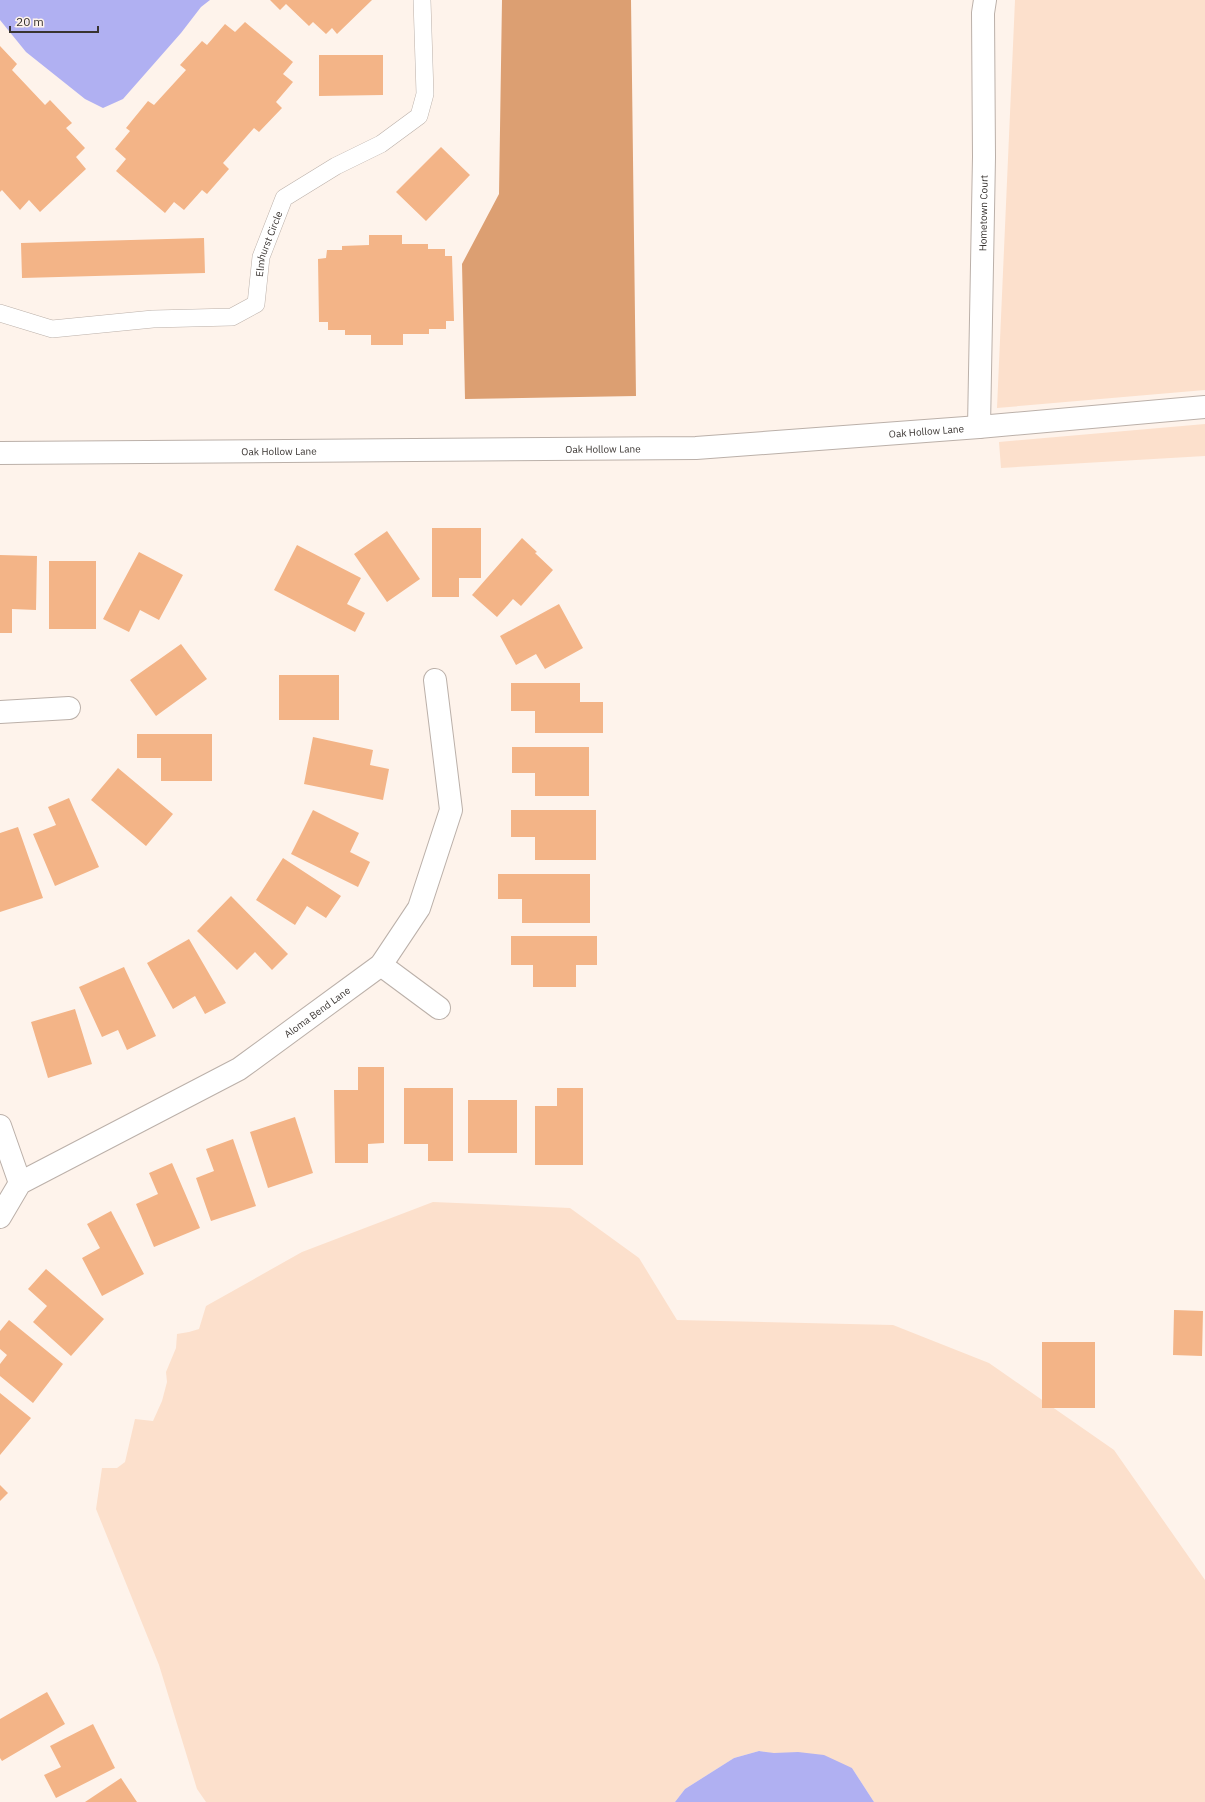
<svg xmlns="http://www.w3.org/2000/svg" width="1205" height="1802" viewBox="0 0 1205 1802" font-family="'IBM Plex Sans',sans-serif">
<rect width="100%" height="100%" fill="#fef3eb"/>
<path fill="#fce0cc" d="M1015 0H1205V390L997 408Z
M1205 424V456L1001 468 999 442Z
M433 1202 570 1208 639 1258 677 1320 893 1325 989 1363 1114 1450 1205 1580V1802H874L852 1768 759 1751 734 1758 685 1789 675 1802H206L197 1789 159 1665 96 1509 102 1468H117L125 1462 135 1419 153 1421 162 1401 167 1382 166 1372 176 1348 177 1334 189 1332 199 1329 206 1306 302 1252Z"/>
<path fill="#dc9f72" d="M502 0H631L636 396 465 399 462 264 499 194Z"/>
<path fill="#b0b0f2" d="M0 0H210L201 7 181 33 123 99 103 108 85 99 26 52 0 20Z
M759 1751 774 1753 798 1752 824 1755 852 1768 874 1802H675L685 1789 734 1758Z"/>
<path fill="#f3b487" d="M270 0H372L337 34 332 28 326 34 313 22 309 26 286 4 280 10Z
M245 22 293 62 283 74 293 82 276 102 282 108 259 132 254 128 223 163 229 169 207 194 202 190 184 210 174 202 165 213 116 171 126 159 115 149 130 131 126 128 148 101 154 105 186 70 180 65 202 41 207 45 225 24 235 32Z
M0 46 17 64 12 70 45 105 50 100 72 123 66 128 85 148 76 157 86 169 40 212 29 200 20 210 2 190 0 192Z
M319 55H383V95L319 96Z
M441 147 470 175 426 221 396 192Z
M369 235H402V244H428V249H445V256H452L454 321H446V329H429V334H403V345H371V335H345V330H328V322H319L318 259 326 258 327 250H342V246L369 245Z
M204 238 205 273 22 278 21 243Z
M432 528H481V578H459V597H432Z
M387 531 420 579 387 602 354 554Z
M522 538 537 552 535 553 553 570 521 606 513 599 497 617 472 595Z
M297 545 361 578 347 604 365 613 355 632 274 590Z
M139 552 183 575 159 620 140 610 129 632 103 619Z
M0 555 37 556 36 610 12 609V633H0Z
M49 561H96V629H49Z
M559 604 583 648 545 669 536 654 516 665 500 636Z
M181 644 207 679 156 716 130 680Z
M279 675H339V720H279Z
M511 683H580V702H603V733H535V711H511Z
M137 734H212V781H161V758H137Z
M313 737 373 750 370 765 389 769 383 800 304 784Z
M512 747H589V796H535V773H512Z
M118 768 173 814 146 846 91 800Z
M69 798 99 867 55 886 33 834 56 825 48 807Z
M313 810 359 833 350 852 370 862 358 887 291 854Z
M511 810H596V860H535V837H511Z
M18 827 43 898 0 912V833Z
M283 858 341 896 326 918 307 906 295 925 256 900Z
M498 874H590V923H522V899H498Z
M231 896 288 954 272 970 255 952 237 970 197 931Z
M511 936H597V965H576V987H533V965H511Z
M189 939 226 1003 205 1014 195 996 173 1009 147 963Z
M124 967 156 1036 127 1050 118 1030 102 1037 79 987Z
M75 1009 92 1064 48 1078 31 1022Z
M358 1067H384V1143L368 1144V1163H335L334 1090H358Z
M404 1088H453V1161H428V1144H404Z
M557 1088H583V1165H535V1106H557Z
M468 1100H517V1153H468Z
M295 1117 313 1173 268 1188 250 1132Z
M233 1139 256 1206 211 1221 196 1178 214 1171 206 1149Z
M172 1163 200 1228 154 1247 136 1204 158 1194 149 1173Z
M111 1211 144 1274 102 1296 82 1258 100 1248 87 1224Z
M46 1269 104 1319 71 1356 33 1322 47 1306 28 1289Z
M1174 1310 1203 1311 1202 1356 1173 1355Z
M9 1320 63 1364 33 1403 0 1376V1364L7 1355 0 1349V1331Z
M1042 1342H1095V1408H1042Z
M0 1393 31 1418 0 1455Z
M0 1485 8 1493 0 1501Z
M47 1692 65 1724 2 1761 0 1758V1719Z
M93 1724 115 1768 56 1798 44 1775 61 1767 50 1746Z
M121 1778 137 1802H85Z"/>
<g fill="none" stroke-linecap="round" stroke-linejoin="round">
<g stroke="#bbb0a9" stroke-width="18">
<g id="service">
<path id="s1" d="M0 313 52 329 153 319 232 317 256 304 261 257 284 198 336 166 381 144 419 116 425 94 422 0"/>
</g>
</g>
<g stroke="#bbb0a9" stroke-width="24">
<g id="minor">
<path id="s2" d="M979 427 984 157 983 13 985 0"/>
<path id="s3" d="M0 453 696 448 979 427 1205 407"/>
<path d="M0 712 69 708"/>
<path d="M381 965 439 1008"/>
<path d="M0 1126 20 1183"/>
<path id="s4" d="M0 1217 20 1183 239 1069 381 965 419 908 451 810 435 680"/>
</g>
</g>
<use href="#service" stroke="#fff" stroke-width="17"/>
<use href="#minor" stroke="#fff" stroke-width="22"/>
</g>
<g text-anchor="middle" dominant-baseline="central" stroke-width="3" stroke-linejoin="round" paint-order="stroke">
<g font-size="10" fill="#393431" stroke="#fef3eb">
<text stroke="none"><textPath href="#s2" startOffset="214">Hometown Court</textPath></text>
<text stroke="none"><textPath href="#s1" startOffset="324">Elmhurst Circle</textPath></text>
<text stroke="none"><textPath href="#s3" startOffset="927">Oak Hollow Lane</textPath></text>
<text stroke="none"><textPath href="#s3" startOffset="603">Oak Hollow Lane</textPath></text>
<text stroke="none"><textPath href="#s3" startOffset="279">Oak Hollow Lane</textPath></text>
<text stroke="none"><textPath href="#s4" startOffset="383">Aloma Bend Lane</textPath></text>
</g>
</g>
<path d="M10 26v6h88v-6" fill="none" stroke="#393431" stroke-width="2"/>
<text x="16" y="26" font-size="12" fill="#393431" stroke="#fef3eb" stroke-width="3" paint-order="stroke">20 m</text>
</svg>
